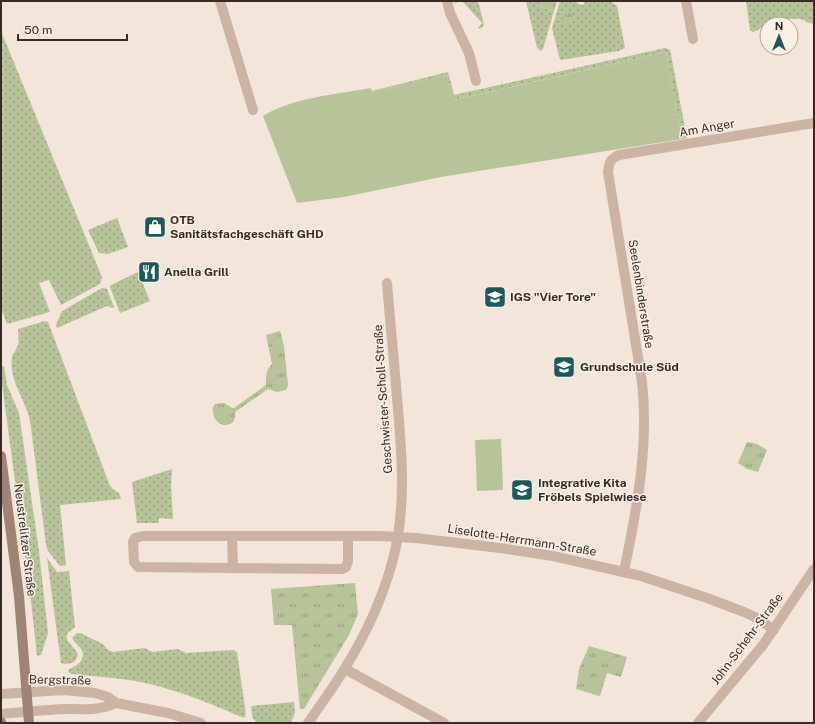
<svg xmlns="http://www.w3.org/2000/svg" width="815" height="724" viewBox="0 0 815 724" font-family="'Public Sans',sans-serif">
<defs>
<pattern id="grass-dots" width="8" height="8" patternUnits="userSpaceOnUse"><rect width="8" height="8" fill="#b7c398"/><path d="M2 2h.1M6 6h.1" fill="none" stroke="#969f7c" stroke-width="1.8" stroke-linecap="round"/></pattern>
<pattern id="park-tufts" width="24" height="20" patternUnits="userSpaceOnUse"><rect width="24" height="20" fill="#b7c398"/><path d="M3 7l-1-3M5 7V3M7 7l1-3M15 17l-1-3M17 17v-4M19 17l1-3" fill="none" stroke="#969f7c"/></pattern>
</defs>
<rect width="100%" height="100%" fill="#f3e5d9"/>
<path fill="url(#grass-dots)" d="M453 1H478L484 25 480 29 478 28 482 23 462 1 455 3Z
M526 1H542L540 7 554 11 543 49 541 51 537 48Z
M560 1H574L581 5H583L585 1H610L617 6 625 48 619 51 560 60 552 28Z
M746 1H814V24C805 23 806 20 800 19 796 18 776 20 771 21 764 23 762 30 753 32L750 30Z
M1 31 102 277 100 284 61 305 49 280 39 283 50 312 7 324 1 308Z
M665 48 670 50 687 138 682 139 666 52 453 100 447 75 372 92V91L448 72 454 95Z
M117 218 128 247 108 254 99 253 88 230Z
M138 272 150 301 120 313 110 287 111 285Z
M102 288 107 289 114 307 112 308 107 306 57 328 56 325 62 311Z
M45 321 48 322 110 486 114 490 119 493 121 499 60 505 66 565 60 566 48 551 46 545 30 420C25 399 9 381 12 358 12 354 16 351 17 347 20 342 18 334 18 329Z
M1 366H4L7 385 19 413 39 551 48 633 41 655 37 656 31 601 1 376Z
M172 469 171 487 173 519 159 518V523H137L132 482Z
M47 558 57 572 69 571 75 627C73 629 70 631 68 633 62 640 76 647 78 655 76 664 68 665 61 663Z
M77 633H80L103 644 108 650 113 652 145 648 152 652 178 649 186 653 233 650 237 652 246 715 244 718C214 705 185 693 154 685 128 678 99 677 72 674L68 672 69 669C77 666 86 660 82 650 79 646 74 642 72 638Z
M294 702 295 713 291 723H259C251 720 252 714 251 706Z"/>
<path fill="url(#park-tufts)" d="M542 1H557L554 11 540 7Z
M562.5 18a5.5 5.5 0 1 1 11 0a5.5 5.5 0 1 1-11 0Z
M280 331 284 346 288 385 286 390 277 392 268 389 235 412C238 430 211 430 213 407L215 404 224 403 232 408H234L266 385V376L268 369 272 364 266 335Z
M747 442 757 444 767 450 758 472 747 469 738 463Z
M355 583 358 614 349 635 304 709H300L292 625H274L271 589Z
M589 646 627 657 621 677 607 673 600 696 576 689 579 669Z"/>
<path fill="#b7c398" d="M666 52 682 139 441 177 344 197 297 203 263 116C291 98 338 94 371 88L372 92 447 75 454 100Z
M501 439 503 490 477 491 475 440Z"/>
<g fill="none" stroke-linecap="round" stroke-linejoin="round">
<path stroke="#ccb4a4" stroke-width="10" d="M220 1 253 110
M447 1 450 13 469 53 476 81
M686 1 693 39
M232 536 233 568
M348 536V562L346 567 342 569 138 567 134 562 133 542 135 538 143 536H380L416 538 500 548 553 556 641 576 707 598 744 612 755 617 774 630
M624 571C637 509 649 445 642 382L608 172C609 163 610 159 619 155L814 123
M345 669 444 723
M1 694 64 690 95 693 108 697 116 703 168 713 201 723
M1 714C22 712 43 710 64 709 82 709 99 711 116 703
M308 723C320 705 334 687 345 668 365 636 382 599 392 563 407 510 402 452 397 398 394 359 390 321 387 283
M698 723 763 645 814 569"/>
<path stroke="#9f8376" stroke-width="10" d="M1 456 19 596 29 723
M1 722V723"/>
</g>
<defs>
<g id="shop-square" transform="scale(1.15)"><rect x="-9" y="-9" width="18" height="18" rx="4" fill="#195a5b" stroke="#faf0e6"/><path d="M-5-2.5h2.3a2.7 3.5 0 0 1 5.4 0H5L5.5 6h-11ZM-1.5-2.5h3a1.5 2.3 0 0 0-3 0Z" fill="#fff"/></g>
<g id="restaurant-square" transform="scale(1.15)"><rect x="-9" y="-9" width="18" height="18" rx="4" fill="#195a5b" stroke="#faf0e6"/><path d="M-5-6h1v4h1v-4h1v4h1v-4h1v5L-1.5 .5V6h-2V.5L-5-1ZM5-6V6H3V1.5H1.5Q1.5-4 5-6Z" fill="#fff"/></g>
<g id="school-square" transform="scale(1.15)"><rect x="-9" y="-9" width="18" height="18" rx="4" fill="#195a5b" stroke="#faf0e6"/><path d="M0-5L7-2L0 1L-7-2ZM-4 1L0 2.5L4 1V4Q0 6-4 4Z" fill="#fff"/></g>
</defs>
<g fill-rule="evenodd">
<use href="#shop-square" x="155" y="227"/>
<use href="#restaurant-square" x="149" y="272"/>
<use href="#school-square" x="495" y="297"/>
<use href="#school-square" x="564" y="367"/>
<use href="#school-square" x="522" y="490"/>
</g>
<g text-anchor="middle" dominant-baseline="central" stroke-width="3" stroke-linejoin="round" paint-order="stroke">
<g font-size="12" fill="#372b26" stroke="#faf0e6">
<text transform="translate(707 128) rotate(-10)">Am Anger</text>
<text transform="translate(641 294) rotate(81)">Seelenbinderstraße</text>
<text transform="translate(383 399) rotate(-94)">Geschwister-Scholl-Straße</text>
<text transform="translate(25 540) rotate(83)">Neustrelitzer Straße</text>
<text transform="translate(522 540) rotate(9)">Liselotte-Herrmann-Straße</text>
<text transform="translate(747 639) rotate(-53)">John-Schehr-Straße</text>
<text transform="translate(60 680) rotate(1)">Bergstraße</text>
</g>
<g font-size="12" font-weight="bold" fill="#372b26" stroke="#faf0e6" text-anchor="start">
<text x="170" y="220">OTB<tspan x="170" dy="14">Sanitätsfachgeschäft GHD</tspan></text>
<text x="164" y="272">Anella Grill</text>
<text x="510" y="297">IGS "Vier Tore"</text>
<text x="580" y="367">Grundschule Süd</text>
<text x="538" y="483">Integrative Kita<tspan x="538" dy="14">Fröbels Spielwiese</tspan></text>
</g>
</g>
<rect width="815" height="724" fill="none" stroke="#372b26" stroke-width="4"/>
<g transform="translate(779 36)"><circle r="19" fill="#faf0e6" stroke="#aca199"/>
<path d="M0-3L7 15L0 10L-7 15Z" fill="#195a5b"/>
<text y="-6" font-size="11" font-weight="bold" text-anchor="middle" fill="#372b26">N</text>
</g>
<path d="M18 34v6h109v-6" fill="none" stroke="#372b26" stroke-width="2"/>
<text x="24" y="34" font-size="12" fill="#372b26" stroke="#faf0e6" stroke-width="3" paint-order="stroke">50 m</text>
</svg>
